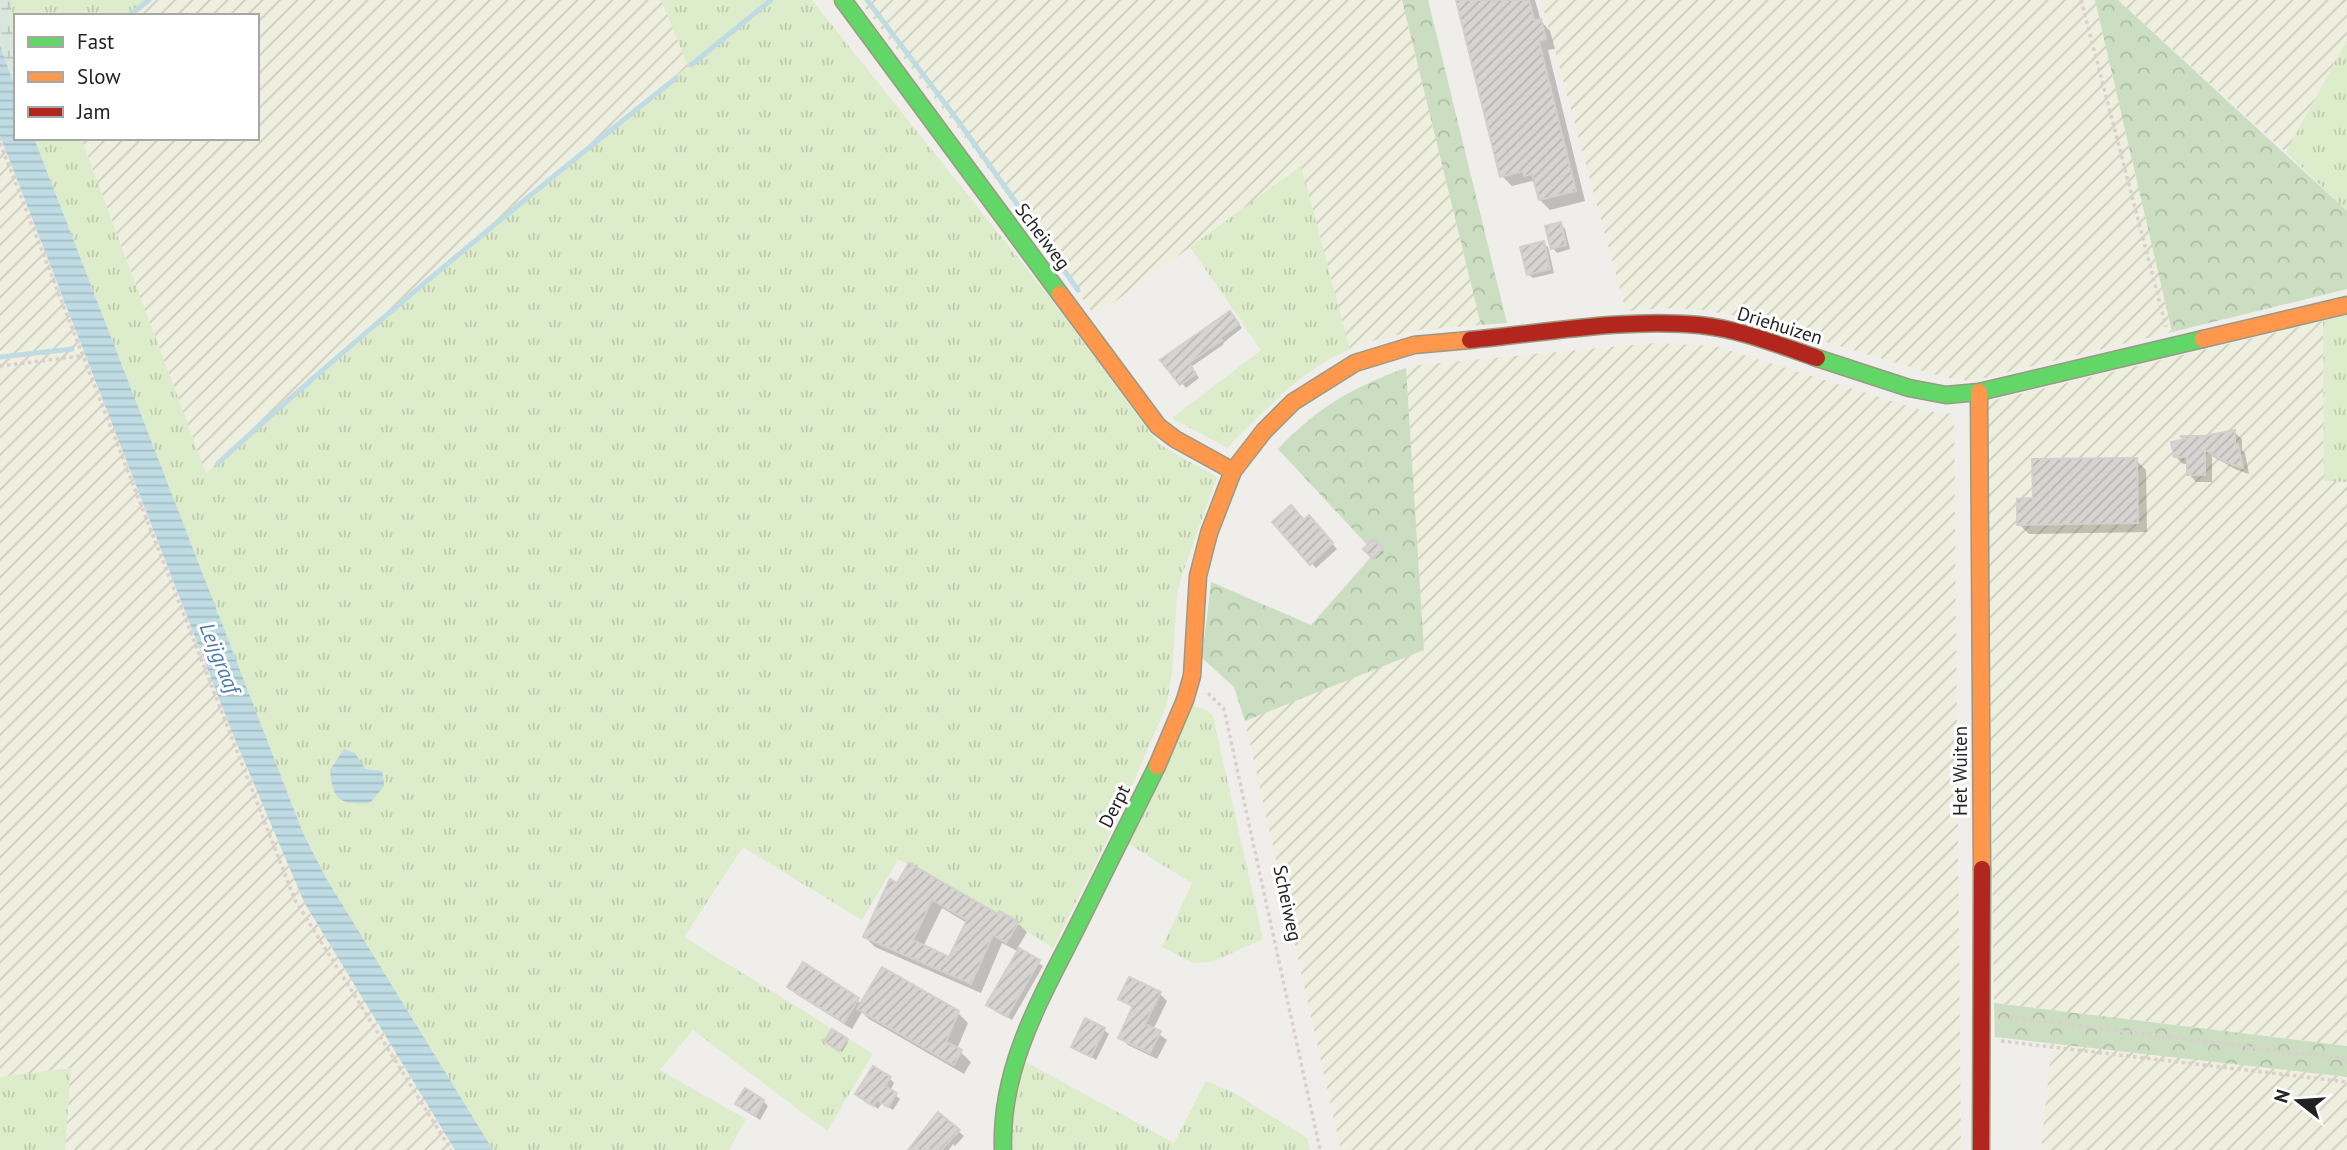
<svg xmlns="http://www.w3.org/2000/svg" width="2347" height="1150" viewBox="0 0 2347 1150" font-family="'PT Sans',sans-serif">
<defs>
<pattern id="farmland-furrows" width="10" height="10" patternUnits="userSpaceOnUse" patternTransform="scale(1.75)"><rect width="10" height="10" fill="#efefdf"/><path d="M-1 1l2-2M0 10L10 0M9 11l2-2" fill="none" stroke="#cdcdbf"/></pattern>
<pattern id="grass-tufts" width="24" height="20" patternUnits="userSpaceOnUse" patternTransform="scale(1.75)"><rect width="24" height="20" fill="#ddeccb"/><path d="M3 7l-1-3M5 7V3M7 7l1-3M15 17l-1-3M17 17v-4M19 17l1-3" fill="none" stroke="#bdcaae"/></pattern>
<pattern id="forest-crowns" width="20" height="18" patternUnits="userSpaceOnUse" patternTransform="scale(1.75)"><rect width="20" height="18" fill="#cbdec1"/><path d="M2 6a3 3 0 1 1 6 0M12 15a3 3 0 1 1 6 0" fill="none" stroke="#aebea6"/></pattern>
<pattern id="wetland-marsh" width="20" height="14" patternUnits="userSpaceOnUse" patternTransform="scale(1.75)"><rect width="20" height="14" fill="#d9e6de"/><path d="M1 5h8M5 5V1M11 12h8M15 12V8" fill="none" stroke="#bac5be"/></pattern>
<pattern id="water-rules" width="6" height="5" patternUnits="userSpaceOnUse" patternTransform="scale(1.75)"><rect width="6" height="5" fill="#bfdbe3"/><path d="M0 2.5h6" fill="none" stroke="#a4bcc2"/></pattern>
<pattern id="building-hatch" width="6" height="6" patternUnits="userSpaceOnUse" patternTransform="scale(1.75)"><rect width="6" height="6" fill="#d7d4d2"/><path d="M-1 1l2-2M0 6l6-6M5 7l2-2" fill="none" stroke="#b8b6b4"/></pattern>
</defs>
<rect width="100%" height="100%" fill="#f0eeeb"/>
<path fill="url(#farmland-furrows)" d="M149 0H661L689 66 446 267 206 473 81 138H257V16H130Z
M859 0H1402L1481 325 1418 330 1372 341 1350 349 1301 167 1095 316 972 147Z
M1541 0H2095L2172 332 1972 381 1947 378 1738 316 1702 310 1665 308 1626 311Z
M2118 0H2347V40L2286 152Z
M0 136 234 737 304 902 455 1150H65L70 1068 0 1077Z
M2323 321 2324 481 2347 482V1046L1994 1003 1987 402Z
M1654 343 1715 346 1924 411 1954 414 1961 1150H1341L1245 721 1424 649 1406 368 1417 365Z
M2052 1043 2347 1077V1150H2041Z"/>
<path fill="url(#grass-tufts)" d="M14 0H149L130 16H16V49C7 33 2 16 14 0Z
M661 0H812L1047 294 1154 438 1165 448 1217 477 1182 575 1177 595 1172 671 1167 704 1119 816 1053 948 1025 930 898 859 862 920 743 847 684 937 873 1054 827 1131 693 1030 660 1070 746 1119 729 1150H493L326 878 303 833 34 138H81L206 473 446 267 688 66Z
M2347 40V211L2286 152Z
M1301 166 1350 349C1300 370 1265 411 1227 448L1172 418 1261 350 1190 247Z
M2347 315V482L2324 481 2323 321Z
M1191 705 1207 710 1213 716 1263 939 1211 962 1193 963 1162 947 1192 883 1129 844Z
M1024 1061 1174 1143 1206 1081 1234 1093 1307 1138 1310 1150H1013L1012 1125Z
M71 1068 65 1150H0V1077Z"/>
<path fill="url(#forest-crowns)" d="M1402 0H1428L1507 323 1481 325Z
M2095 0H2118L2347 211V289L2172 332Z
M1406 368 1424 650 1245 721 1234 687 1202 658 1211 582 1311 625 1370 558 1372 550 1278 449C1317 408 1352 387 1406 368Z
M1994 1003 2347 1046V1077L1995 1037Z"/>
<path fill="url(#wetland-marsh)" d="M0 0H14C0 28 30 55 13 81L0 45Z"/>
<path fill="url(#water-rules)" d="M0 45 16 90V138H34L303 833 326 878 493 1150H455L304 902 234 737 0 136Z
M344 749 355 753 365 769 382 771 384 786 370 803C339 805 333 800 330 770Z"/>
<path fill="#0003" fill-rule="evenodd" d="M1458 0H1535L1541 21 1550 31 1555 49 1548 50 1585 201 1550 210 1540 200 1537 186 1532 181 1512 186 1502 176Z
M1560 224 1565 229 1570 249 1557 253 1553 248Z
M1543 243 1548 247 1554 273 1533 278 1528 274Z
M1234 317 1242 328 1223 343 1224 344 1191 367 1199 378 1186 388 1163 360Z
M2234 432 2242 439V450L2245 453 2249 474 2237 470 2212 456V482H2196L2189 474V464H2183L2175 456 2187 441 2184 438 2205 437Z
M2136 460 2146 470 2147 532 2029 534 2019 524 2034 500Z
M1274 522H1313L1337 549 1316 568Z
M1374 541 1384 552 1376 559 1365 549Z
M891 882 1017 923 1027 932 1017 949 1043 966 1012 1020 988 1005 1019 952 1002 943 981 993 875 947 865 937ZM942 908 967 923 950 959 923 947Z
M803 965 862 1004 882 969 958 1013 968 1023 957 1049 971 1062 964 1074 869 1019 862 1012 852 1029 796 994 789 987Z
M1160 994 1167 1001 1153 1030 1167 1040 1157 1059 1128 1045 1120 1037 1134 1009 1120 999Z
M1104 1030 1109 1034 1096 1060 1073 1046Z
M846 1041 848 1042 842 1052 828 1043Z
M890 1079 894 1083 890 1091 900 1099 893 1110 882 1103 878 1109 857 1094Z
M763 1101 768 1106 760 1120 738 1104Z
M938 1115 964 1136 955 1146 953 1144 949 1150H911Z"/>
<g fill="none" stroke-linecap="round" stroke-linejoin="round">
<path stroke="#bfdbe3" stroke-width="5" d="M867 0 956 118 1078 290
M129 16 149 0
M691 65 771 0
M0 357 72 349
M217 464C365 329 520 202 676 78"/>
</g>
<path fill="url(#building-hatch)" stroke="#d3d0cc" stroke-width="2" fill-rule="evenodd" d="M1456 0H1529L1534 20 1541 19 1546 39 1539 41 1576 191 1539 200 1532 174 1524 176 1523 171 1500 177Z
M1561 222 1566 245 1551 249 1545 226Z
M1544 241 1550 269 1527 275 1520 247Z
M1230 311 1239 324 1220 338 1222 340 1189 363 1196 374 1180 385 1160 360Z
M2235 430V444H2238L2243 468 2228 463 2205 450V475H2187V457H2174L2171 442 2186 439 2180 436H2205Z
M2137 458 2138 523 2017 525V499L2033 498 2032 459Z
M1291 505 1304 520 1309 515 1333 543 1310 565 1272 522Z
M1374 539 1383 549 1373 559 1363 549Z
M909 863 998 914 999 911 1019 922 1006 943 993 935 971 984 863 937 890 879 897 883ZM932 900 967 920 949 957 913 940Z
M1019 948 1040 960 1007 1017 986 1005Z
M803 962 859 998 844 1023 787 987Z
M882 967 959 1011 946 1042 962 1050 954 1065 857 1009Z
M1129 977 1161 992 1145 1024 1161 1031 1150 1053 1118 1038 1133 1006 1118 999Z
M1085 1018 1105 1028 1091 1057 1071 1047Z
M832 1029 848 1039 839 1051 824 1041Z
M873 1066 891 1077 885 1086 897 1093 888 1107 877 1100 873 1106 855 1094Z
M745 1088 764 1100 755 1116 735 1104Z
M938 1112 960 1130 941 1150H908Z"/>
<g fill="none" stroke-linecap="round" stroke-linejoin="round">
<g stroke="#999a82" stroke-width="19">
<path id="fast" d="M843 0 1060 294
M1817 358 1909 388 1946 395 1979 392 2203 339
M1003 1150C1000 1068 1040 1000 1076 929 1103 875 1130 820 1157 766"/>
</g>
<g stroke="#999a82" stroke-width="19">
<path id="slow" d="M1060 294 1158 426 1175 439 1233 471
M2203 339 2347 305
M1979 392 1982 869
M1157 766 1185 700 1192 676 1198 576 1209 533 1233 471 1264 431 1293 402 1355 363 1414 345 1470 340"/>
</g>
<g stroke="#999a82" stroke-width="19">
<path id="jam" d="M1470 340C1544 333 1625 318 1699 325 1740 329 1779 345 1817 358
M1981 1150 1982 869"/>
</g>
<path stroke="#dccecd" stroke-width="3.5" stroke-dasharray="3.5 3.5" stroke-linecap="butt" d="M2081 0 2166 327
M0 143 295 900 451 1150
M0 366 81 356
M1208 693 1224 709 1320 1150
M2002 1016 2347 1059
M2001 1041 2347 1082"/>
<use href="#fast" stroke="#63d668" stroke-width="16"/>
<use href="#slow" stroke="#ff974d" stroke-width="16"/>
<use href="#jam" stroke="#b3261e" stroke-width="16"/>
</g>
<g text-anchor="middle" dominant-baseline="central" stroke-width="6" stroke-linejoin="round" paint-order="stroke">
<g font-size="19" fill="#222" stroke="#fff">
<text transform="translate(1043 236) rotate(53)">Scheiweg</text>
<text transform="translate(1780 325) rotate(17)">Driehuizen</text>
<text transform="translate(1960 771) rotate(-90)">Het Wuiten</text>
<text transform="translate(1114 806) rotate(-63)">Derpt</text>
<text transform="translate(1288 903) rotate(78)">Scheiweg</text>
</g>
<g font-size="21" font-style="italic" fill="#4a7aab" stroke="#fff">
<text transform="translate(220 658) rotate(68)">Leijgraaf</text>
</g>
</g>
<rect x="14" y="14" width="245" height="126" fill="#ffffff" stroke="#a7a7a7" stroke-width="2"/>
<rect x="28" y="37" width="35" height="10" fill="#63d668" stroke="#a7a7a7" stroke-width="2"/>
<text x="77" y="49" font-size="21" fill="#222222">Fast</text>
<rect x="28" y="72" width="35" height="10" fill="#ff974d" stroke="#a7a7a7" stroke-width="2"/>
<text x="77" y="84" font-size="21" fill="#222222">Slow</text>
<rect x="28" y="107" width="35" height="10" fill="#b3261e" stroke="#a7a7a7" stroke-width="2"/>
<text x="77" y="119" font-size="21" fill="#222222">Jam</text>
<g transform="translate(2298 1101) rotate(287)" stroke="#ffffff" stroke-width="5" paint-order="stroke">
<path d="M0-5L12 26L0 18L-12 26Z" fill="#222222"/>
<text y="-10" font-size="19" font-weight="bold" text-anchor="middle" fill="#222222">N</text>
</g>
</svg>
